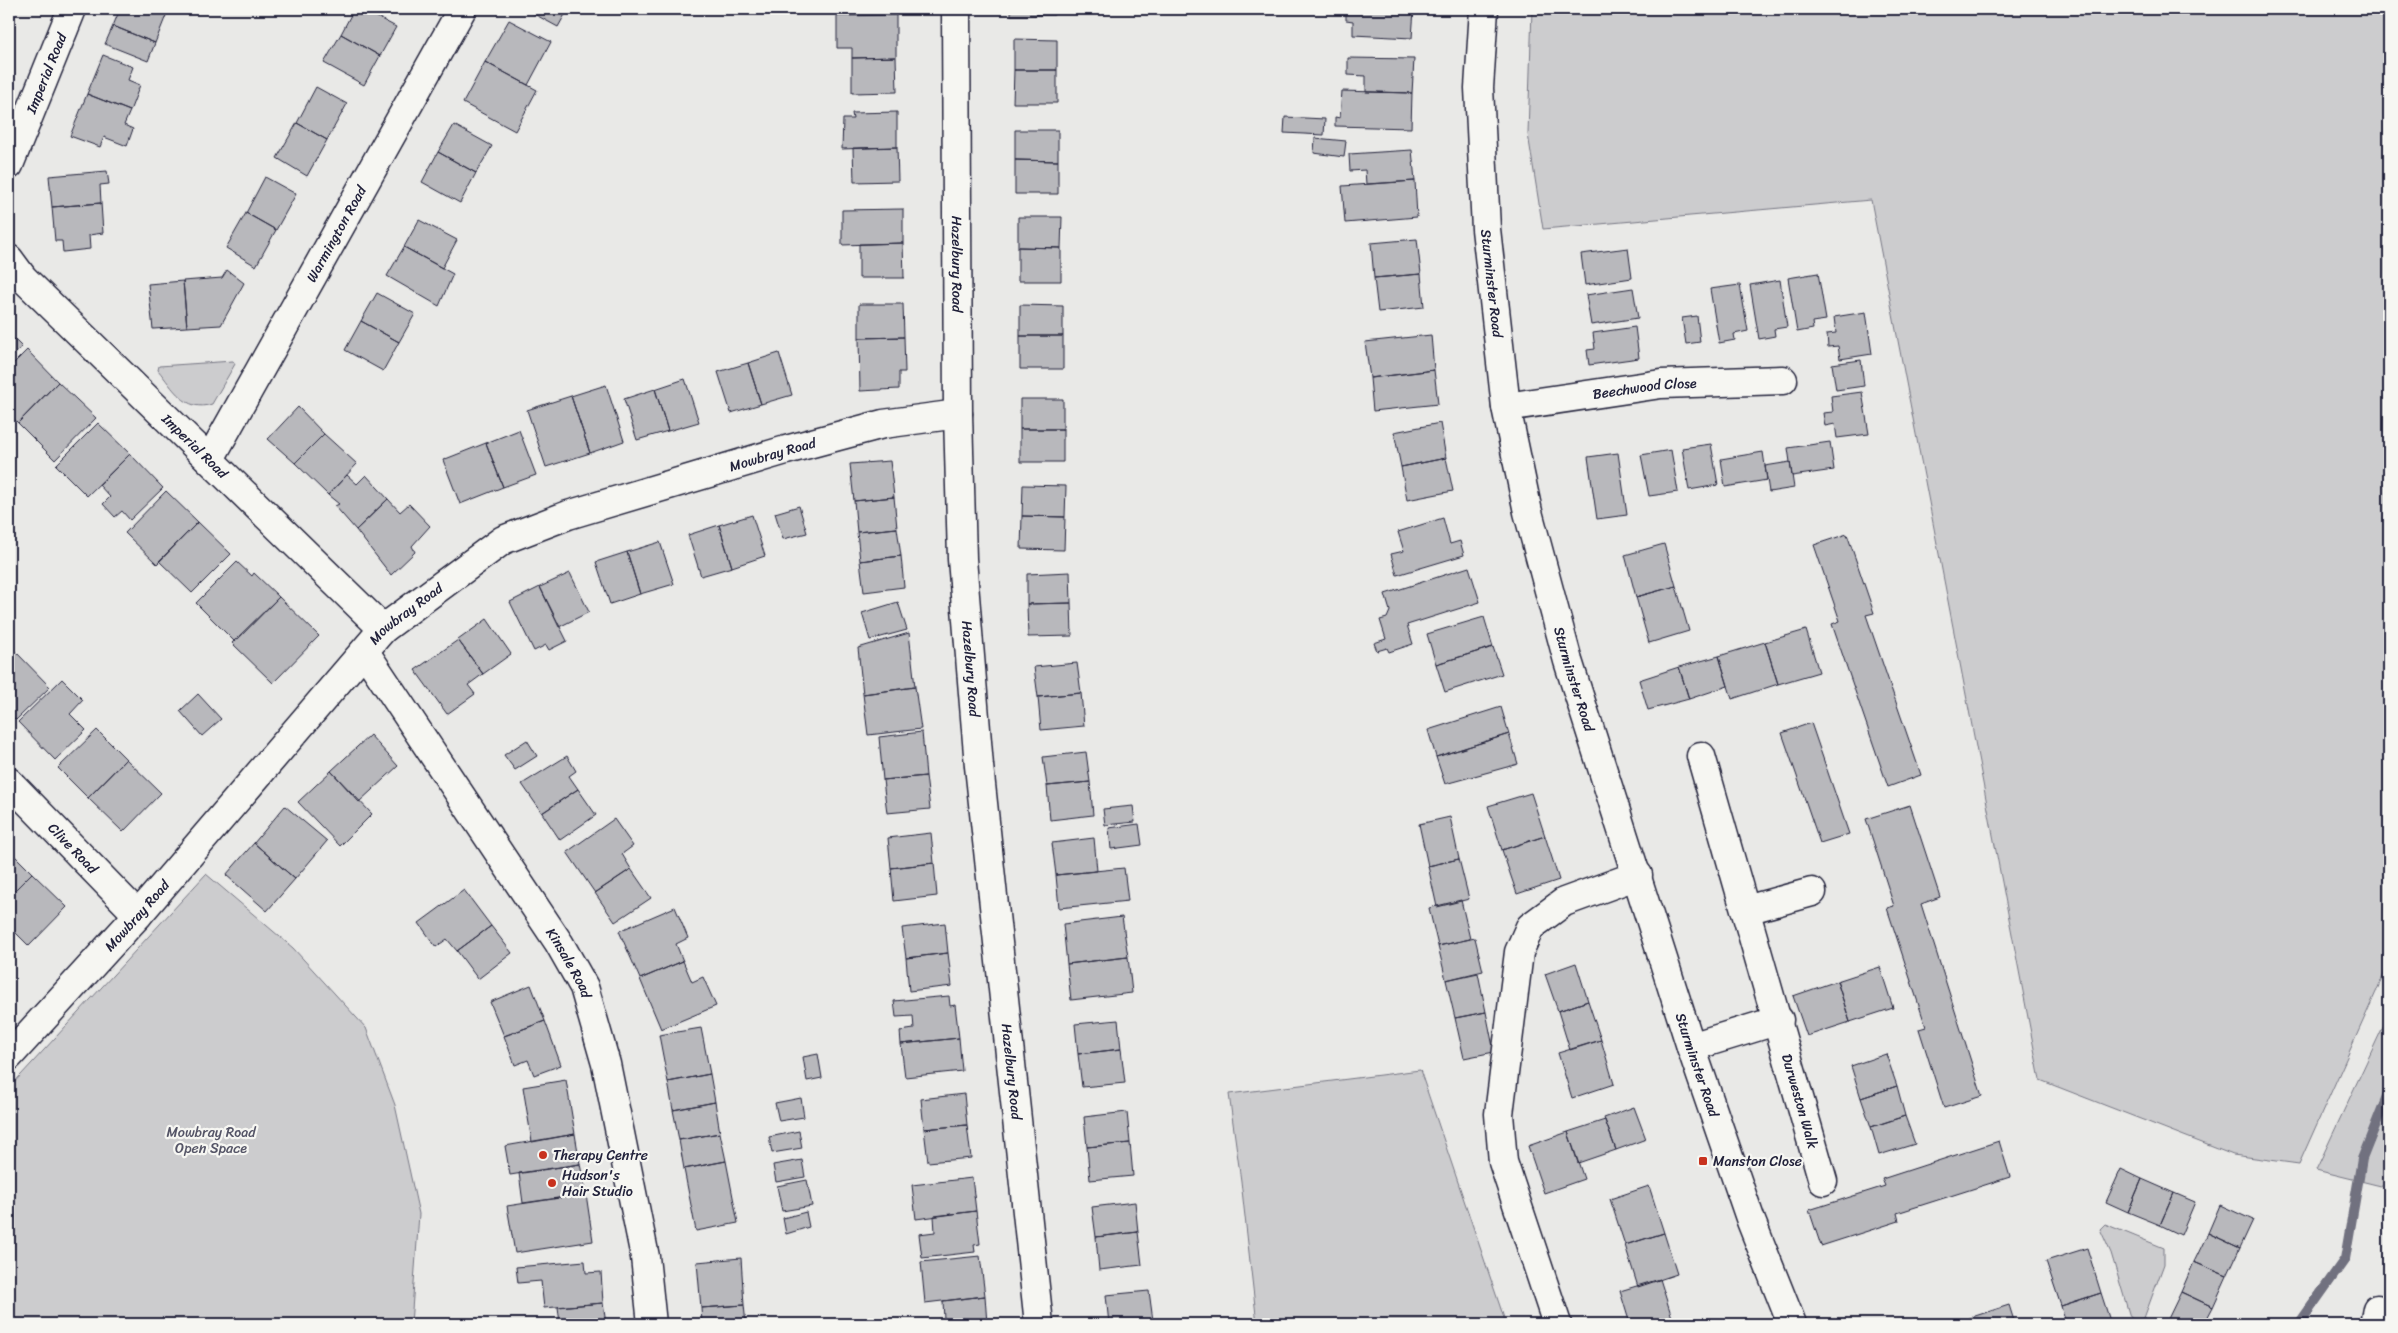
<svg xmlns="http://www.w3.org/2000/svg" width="2398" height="1333" viewBox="0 0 2398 1333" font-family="Sriracha,sans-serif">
<rect width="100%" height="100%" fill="#e9e9e7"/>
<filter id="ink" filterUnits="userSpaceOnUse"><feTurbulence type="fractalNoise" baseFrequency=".02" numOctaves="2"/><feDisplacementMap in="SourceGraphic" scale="10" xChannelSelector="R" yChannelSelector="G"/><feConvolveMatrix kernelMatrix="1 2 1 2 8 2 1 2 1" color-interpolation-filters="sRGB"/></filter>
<g filter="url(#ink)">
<path fill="#ccccce" stroke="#777784" d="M1532 9H2389V963L2299 1164 2233 1155 2040 1080 1871 200 1543 229 1528 134Z
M233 361 235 364 212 404C185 413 173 388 158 370L159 366Z
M206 874 293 948 366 1028 395 1105 419 1214 411 1324H9V1088Z
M2389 1014V1188L2316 1170Z
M1420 1070 1506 1324H1257L1241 1181 1229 1094Z
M2105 1224 2164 1248V1264L2144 1318 2135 1320 2130 1317 2111 1253 2100 1229Z"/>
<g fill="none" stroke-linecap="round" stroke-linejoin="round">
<path stroke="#71717f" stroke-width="10" d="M2299 1324 2345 1259 2362 1159 2389 1091"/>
</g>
<path fill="#b8b8bc" stroke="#22223b" d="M120 9H156L167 13 155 43 113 26Z
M156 9H169L167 13Z
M354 9H362L396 27 380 56 341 34Z
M525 9H568L558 27Z
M866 9H896V12L866 13Z
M1011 9H1054V15H1011Z
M1346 9H1414L1412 38 1353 35V21L1346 20Z
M896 15V57L852 58V48H837V16Z
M509 20 551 42 528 85 485 62Z
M113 26 155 43 148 61 105 44Z
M341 34 380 56 364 85 324 63Z
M1014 39 1057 40V70H1014Z
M103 55 133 67 128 80 140 85 130 111 87 94Z
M896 57 897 92 852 93V58Z
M1348 58 1414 59 1412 93 1366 92V76L1348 75Z
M485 62 537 90 515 131 463 103Z
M1014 70H1057V103H1013Z
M316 87 347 104 327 140 297 123Z
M1342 91 1412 93 1411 128 1335 126V117L1340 118Z
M87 94 130 111 124 125 133 129 127 146 104 137 100 147 70 136Z
M897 112V147L842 149 843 119H853L852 113Z
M1285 117 1325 119 1324 135 1284 133Z
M297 123 327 140 307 176 277 158Z
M454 125 492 146 476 173 438 152Z
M1015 130H1058V161L1015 160Z
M1315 138 1346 141 1344 157 1314 153Z
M897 147 898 181 854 182 853 148Z
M1412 150 1415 181 1366 184 1365 170 1350 171 1349 154Z
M438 152 476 173 460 203 422 182Z
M1015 160 1058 161V194H1015Z
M107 171 109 184 100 185 101 203 52 207 49 176Z
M265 177 296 194 276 230 246 213Z
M1415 181 1417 217 1345 223 1342 186Z
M101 203 103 233 89 235 90 249 63 252 62 241H55L52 207Z
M903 209V243L842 245V210Z
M246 213 276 230 256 266 226 248Z
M1018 217H1062L1061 248 1018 247Z
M419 220 457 240 442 268 404 247Z
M1417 239 1421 274 1374 278 1371 243Z
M903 243 904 278H859V244Z
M404 247 453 274 439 306 387 276Z
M1018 247 1061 248V281H1018Z
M1628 248 1632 278 1585 285 1581 254Z
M227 270 244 283 221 325 187 327 183 281 222 278Z
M1818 273 1826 320 1812 322 1813 329 1797 332 1788 278Z
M1421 274 1424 307 1378 312 1374 278Z
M1780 280 1787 327 1774 329 1775 336 1759 339 1750 285Z
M183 281 187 327 153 329 148 284Z
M1740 285 1748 331 1734 334 1735 340 1719 343 1710 289Z
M1633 288 1638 318 1591 325 1586 295Z
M377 293 415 314 399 342 361 321Z
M859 304H903L904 337 859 338Z
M1020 305 1063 306V336H1020Z
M1866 312 1872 354 1840 359 1838 346 1828 347 1827 334 1836 333 1834 317Z
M1697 316 1700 342 1686 344 1682 318Z
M361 321 399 342 383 371 345 350Z
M1635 327 1639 358 1589 365 1587 350 1595 349 1593 333Z
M9 334 22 347 9 359Z
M1431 335 1434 370 1370 378 1365 342Z
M1020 336H1063V369H1020Z
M904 337 905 372H899V389L860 391 859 338Z
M27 350 58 382 18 423 9 414V368Z
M779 353 792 395 761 404 748 363Z
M1861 360 1864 386 1836 390 1832 364Z
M748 363 761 404 731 413 718 372Z
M1434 370 1438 404 1373 411 1370 378Z
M685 379 699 422 668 431 655 389Z
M58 382 96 418 55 460 18 423Z
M606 385 624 441 590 453 571 396Z
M655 389 668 431 637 440 624 399Z
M1862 392 1869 434 1837 438 1835 424 1825 426 1823 413 1833 412 1831 396Z
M571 396 590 453 546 467 527 410Z
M1020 399H1063V429H1020Z
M298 407 324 434 295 463 268 439Z
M98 423 130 454 87 496 56 465Z
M1440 423 1446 458 1401 467 1394 432Z
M1020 429H1063V462H1020Z
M519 430 536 475 503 487 486 443Z
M324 434 357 464 328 495 295 463Z
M1830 442 1834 470 1792 476 1788 448Z
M486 443 503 487 460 504 443 460Z
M1711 444 1718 485 1689 490 1682 448Z
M1671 450 1678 492 1649 496 1641 455Z
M1763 452 1767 480 1725 487 1721 459Z
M1618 453 1627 515 1597 519 1588 457Z
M130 454 163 488 130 520 122 511 115 517 103 504 110 497 99 485Z
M1446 458 1453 491 1407 500 1401 467Z
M890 461 894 497 854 501 850 464Z
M1790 462 1794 488 1769 492 1765 466Z
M347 475 357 484 366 475 388 499 356 530 335 506 339 504 328 495Z
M1023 485 1066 486 1065 517 1022 516Z
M166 491 198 522 157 564 125 533Z
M894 497 897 528 857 532 854 501Z
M388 499 400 512 409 504 430 526 412 546 415 552 391 575 356 530Z
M799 506 807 533 783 539 775 513Z
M752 515 765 556 732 567 719 525Z
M1022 516 1065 517 1064 550 1021 549Z
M1443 518 1450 544 1460 541 1464 555 1397 575 1391 554 1404 551 1398 532Z
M198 522 231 554 192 593 159 561Z
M719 525 732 567 701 576 688 535Z
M897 528 901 556 860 561 857 532Z
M1847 534 1874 613 1866 615 1921 775 1888 787 1832 624 1840 621 1814 545Z
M660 542 674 584 640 594 627 552Z
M1664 544 1676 586 1636 597 1625 555Z
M627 552 640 594 610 604 596 562Z
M901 556 904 587 864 592 860 561Z
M237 562 252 576 254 573 279 597 235 642 196 603Z
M1469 567 1480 602 1407 625 1413 644 1389 652 1387 648 1377 651 1374 643 1386 639 1380 620 1387 618 1390 611 1385 594Z
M1070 572 1071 603 1027 604V574Z
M570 573 589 612 559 627 540 587Z
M1676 586 1689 631 1649 643 1636 597Z
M540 587 567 641 549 650 546 645 534 651 510 602Z
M279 597 319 636 273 683 232 643Z
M898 602 907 630 870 640 862 613Z
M1071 603 1072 636 1028 637 1027 604Z
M1484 617 1493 647 1436 664 1427 634Z
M487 619 511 654 483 674 458 640Z
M1806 630 1819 672 1778 684 1765 642Z
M909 633 915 687 863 694 858 648Z
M458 640 483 674 468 685 475 694 447 714 415 670Z
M1765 642 1778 684 1732 699 1719 656Z
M1493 647 1502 674 1445 692 1436 664Z
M15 651 50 687 16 720 9 713V657Z
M1719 656 1728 686 1689 699 1679 667Z
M1077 663 1081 693 1038 697 1034 667Z
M1679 667 1689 699 1648 710 1639 680Z
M62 679 83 700 70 714 86 730 55 760 18 722Z
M915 687 921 729 868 735 863 694Z
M1081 693 1084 726 1041 730 1038 697Z
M198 694 221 719 202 736 180 711Z
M1501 707 1509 734 1436 757 1428 730Z
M1811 723 1849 834 1820 843 1782 733Z
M97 730 126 759 88 798 58 768Z
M922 732 926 776 883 780 879 737Z
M1509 734 1518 764 1445 784 1436 757Z
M370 735 398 766 359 802 331 771Z
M527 740 537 756 515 770 504 755Z
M1086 752 1090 782 1047 786 1043 757Z
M567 756 576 771 569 776 578 789 542 813 522 784Z
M126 759 161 793 123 832 88 798Z
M331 771 372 814 340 846 298 802Z
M926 776 930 809 887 813 883 780Z
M1090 782 1093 815 1050 820 1047 786Z
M578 789 596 815 560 840 542 813Z
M1531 793 1545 836 1502 850 1488 806Z
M1910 805 1940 897 1921 904 1982 1096 1944 1108 1919 1029 1926 1027 1887 908 1894 906 1866 819Z
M285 806 327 841 295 879 254 843Z
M1133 806 1135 822 1105 825 1103 809Z
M1450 817 1459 859 1428 866 1419 824Z
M614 819 633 846 622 854 631 869 595 893 567 852Z
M1139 824 1142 845 1111 849 1109 828Z
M931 833 934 863 891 868 888 838Z
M1545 836 1559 880 1517 894 1502 850Z
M1094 838 1097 871 1056 875 1052 843Z
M254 843 295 879 267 911 226 875Z
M9 850 32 873 9 896Z
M1459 859 1469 899 1437 907 1428 866Z
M934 863 937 896 894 901 891 868Z
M1124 868 1128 901 1059 908 1056 875Z
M631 869 651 898 615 922 595 893Z
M32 873 67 907 29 946 9 926V896Z
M464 890 491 926 457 951 447 939 436 947 419 923Z
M1461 900 1470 939 1438 946 1429 908Z
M675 907 688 938 676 944 683 961 640 979 619 931Z
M1122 917 1128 957 1067 964 1063 924Z
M945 923 948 953 906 958 902 928Z
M491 926 512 953 478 979 457 951Z
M1475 938 1483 971 1446 980 1438 946Z
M948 953 952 986 909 991 906 958Z
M1128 957 1132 993 1071 1000 1067 964Z
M683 961 692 982 703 977 716 1006 661 1029 640 979Z
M1576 963 1588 1001 1558 1011 1545 974Z
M1880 967 1893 1008 1850 1022 1837 981Z
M1478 973 1486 1012 1455 1018 1446 980Z
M1837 981 1850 1022 1807 1036 1793 996Z
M531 985 545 1021 504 1036 490 1002Z
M949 996 950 1006 955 1005 959 1038 901 1044 900 1031 914 1029 913 1016 896 1017 894 1001Z
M1588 1001 1601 1040 1570 1050 1558 1011Z
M1486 1012 1494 1052 1464 1058 1455 1018Z
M1118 1020 1121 1049 1078 1054 1075 1024Z
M545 1021 561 1065 534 1075 528 1060 515 1065 504 1036Z
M701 1028 710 1074 668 1082 659 1035Z
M959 1038 962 1071 905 1077 901 1044Z
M1601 1040 1614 1084 1572 1098 1558 1053Z
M1121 1049 1125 1083 1082 1087 1078 1054Z
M818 1054 822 1078 807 1081 803 1057Z
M1886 1054 1897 1086 1861 1098 1851 1066Z
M710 1074 715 1102 673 1110 668 1082Z
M566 1080 575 1134 532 1142 523 1087Z
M1897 1086 1905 1116 1871 1127 1861 1098Z
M964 1094 967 1125 924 1129 921 1099Z
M801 1098 804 1117 779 1121 775 1103Z
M715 1102 720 1133 679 1140 673 1110Z
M1634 1107 1646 1139 1616 1150 1604 1118Z
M1127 1112 1130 1143 1087 1147 1084 1117Z
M1905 1116 1915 1144 1879 1155 1871 1127Z
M1605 1120 1616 1150 1578 1163 1568 1132Z
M967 1125 971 1158 928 1162 924 1129Z
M799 1131 802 1148 772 1153 769 1137Z
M1568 1132 1584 1179 1544 1193 1528 1146Z
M720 1133 726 1161 684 1169 679 1140Z
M575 1134 580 1164 510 1175 505 1146Z
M1999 1141 2010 1177 1897 1213 1899 1221 1821 1246 1809 1210 1885 1186 1882 1179Z
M1130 1143 1133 1176 1090 1180 1087 1147Z
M802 1160 805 1177 776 1182 773 1165Z
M726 1161 738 1223 696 1231 684 1169Z
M580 1164 586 1194 523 1203 519 1173Z
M2121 1169 2142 1179 2128 1212 2106 1202Z
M972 1178 976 1211 916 1219 912 1185Z
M2142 1179 2174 1193 2160 1225 2128 1212Z
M807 1180 812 1206 782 1211 777 1186Z
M1649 1186 1664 1233 1625 1245 1610 1199Z
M2174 1193 2195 1202 2181 1235 2160 1225Z
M586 1194 593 1241 515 1253 507 1206Z
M1135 1202 1138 1232 1096 1237 1092 1207Z
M2220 1205 2253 1220 2240 1248 2208 1233Z
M976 1211 980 1244 974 1245 975 1252 922 1258 919 1234 935 1232 934 1216Z
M806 1212 809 1227 786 1234 783 1218Z
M1138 1232 1142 1265 1099 1270 1096 1237Z
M1664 1233 1677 1274 1638 1287 1625 1245Z
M2208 1233 2240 1248 2227 1276 2194 1262Z
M2087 1248 2101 1293 2061 1306 2046 1261Z
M980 1256 985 1296 925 1303 921 1262Z
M741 1258 744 1305 701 1308 697 1262Z
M585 1261 586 1273 601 1272 603 1303 544 1308 541 1281 518 1283 516 1267Z
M2194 1262 2227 1276 2213 1307 2181 1292Z
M1660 1279 1674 1324H1630L1620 1291Z
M1149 1291 1153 1321 1109 1324 1106 1295Z
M2181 1292 2213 1307 2204 1324 2166 1323Z
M2101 1293 2111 1324H2066L2061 1306Z
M985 1296 987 1324H938L937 1319H944L943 1301Z
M603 1303 606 1324H552L560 1323 558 1307Z
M744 1305 746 1324H702L701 1308Z
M2009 1305 2015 1324H1972L1969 1318Z
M1969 1318 1972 1324H1950Z
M1153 1321V1324H1124Z"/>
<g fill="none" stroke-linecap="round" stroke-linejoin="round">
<g stroke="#22223b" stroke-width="31">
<g id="street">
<path id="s1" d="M956 9 958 414 962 559 979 766 1039 1324"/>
<path id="s2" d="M9 165 72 9"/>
<path id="s3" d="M9 259 23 278 383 629"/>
<path id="s4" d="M1506 407 1661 384 1783 380"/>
<path id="s5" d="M210 459 462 9"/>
<path id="s6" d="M365 652 559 943 584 987 606 1064 645 1257 652 1324"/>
<path id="s7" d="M1701 756 1823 1181"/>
<path id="s8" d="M9 782 138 915"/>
<path d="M1746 910 1812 892"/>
<path d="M1691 1047 1779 1020"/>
<path id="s9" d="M9 1056 138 915 383 629 503 540 568 515 786 450 883 424 958 414"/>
<path d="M1557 1324 1503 1162 1499 1114 1519 952 1530 927 1564 902 1638 875"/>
<path d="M2374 1324 2377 1309"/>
</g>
</g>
<g stroke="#22223b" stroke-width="31">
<g id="secondary">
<path id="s10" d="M1484 9 1479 88 1486 229 1506 407 1528 512 1568 661 1691 1047 1751 1221 1792 1324"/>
</g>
</g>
<use href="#street" stroke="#f6f6f2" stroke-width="28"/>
<use href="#secondary" stroke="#f6f6f2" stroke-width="28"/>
</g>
</g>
<g fill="#c8321e" stroke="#f6f6f2" stroke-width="2">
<circle cx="543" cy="1155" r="5"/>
<rect x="1698" y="1156" width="10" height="10" rx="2.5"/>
<circle cx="552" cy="1183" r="5"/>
</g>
<g text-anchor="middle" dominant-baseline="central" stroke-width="4.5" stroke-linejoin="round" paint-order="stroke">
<g font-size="14" fill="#22223b" stroke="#f6f6f2">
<text stroke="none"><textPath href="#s2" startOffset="99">Imperial Road</textPath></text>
<text stroke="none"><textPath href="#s5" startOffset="258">Warmington Road</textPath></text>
<text stroke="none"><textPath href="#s1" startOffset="255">Hazelbury Road</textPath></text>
<text stroke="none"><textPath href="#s10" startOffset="275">Sturminster Road</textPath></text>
<text stroke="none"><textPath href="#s4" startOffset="140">Beechwood Close</textPath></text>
<text stroke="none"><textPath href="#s3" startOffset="264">Imperial Road</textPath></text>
<text stroke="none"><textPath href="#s9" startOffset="1000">Mowbray Road</textPath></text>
<text stroke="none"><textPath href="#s9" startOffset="595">Mowbray Road</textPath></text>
<text stroke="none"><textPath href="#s1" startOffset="660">Hazelbury Road</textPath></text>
<text stroke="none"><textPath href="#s10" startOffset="680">Sturminster Road</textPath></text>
<text stroke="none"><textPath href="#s8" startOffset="92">Clive Road</textPath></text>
<text stroke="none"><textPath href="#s9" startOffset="190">Mowbray Road</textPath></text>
<text stroke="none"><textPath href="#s6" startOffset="372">Kinsale Road</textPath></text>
<text stroke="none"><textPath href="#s10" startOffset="1085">Sturminster Road</textPath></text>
<text stroke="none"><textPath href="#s1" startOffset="1065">Hazelbury Road</textPath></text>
<text stroke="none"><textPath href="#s7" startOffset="359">Durweston Walk</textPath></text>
</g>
<g font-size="14" fill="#555567" stroke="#f6f6f2">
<text x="211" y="1132">Mowbray Road<tspan x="211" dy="16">Open Space</tspan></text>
</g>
<g font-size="14" fill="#22223b" stroke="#f6f6f2" text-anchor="start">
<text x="553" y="1155">Therapy Centre</text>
<text x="1713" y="1161">Manston Close</text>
<text x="562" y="1175">Hudson's<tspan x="562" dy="16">Hair Studio</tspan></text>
</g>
</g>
<rect width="2398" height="1333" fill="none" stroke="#f6f6f2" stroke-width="30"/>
<rect x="15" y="15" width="2368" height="1303" fill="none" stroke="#22223b" stroke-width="2" filter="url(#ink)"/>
</svg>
